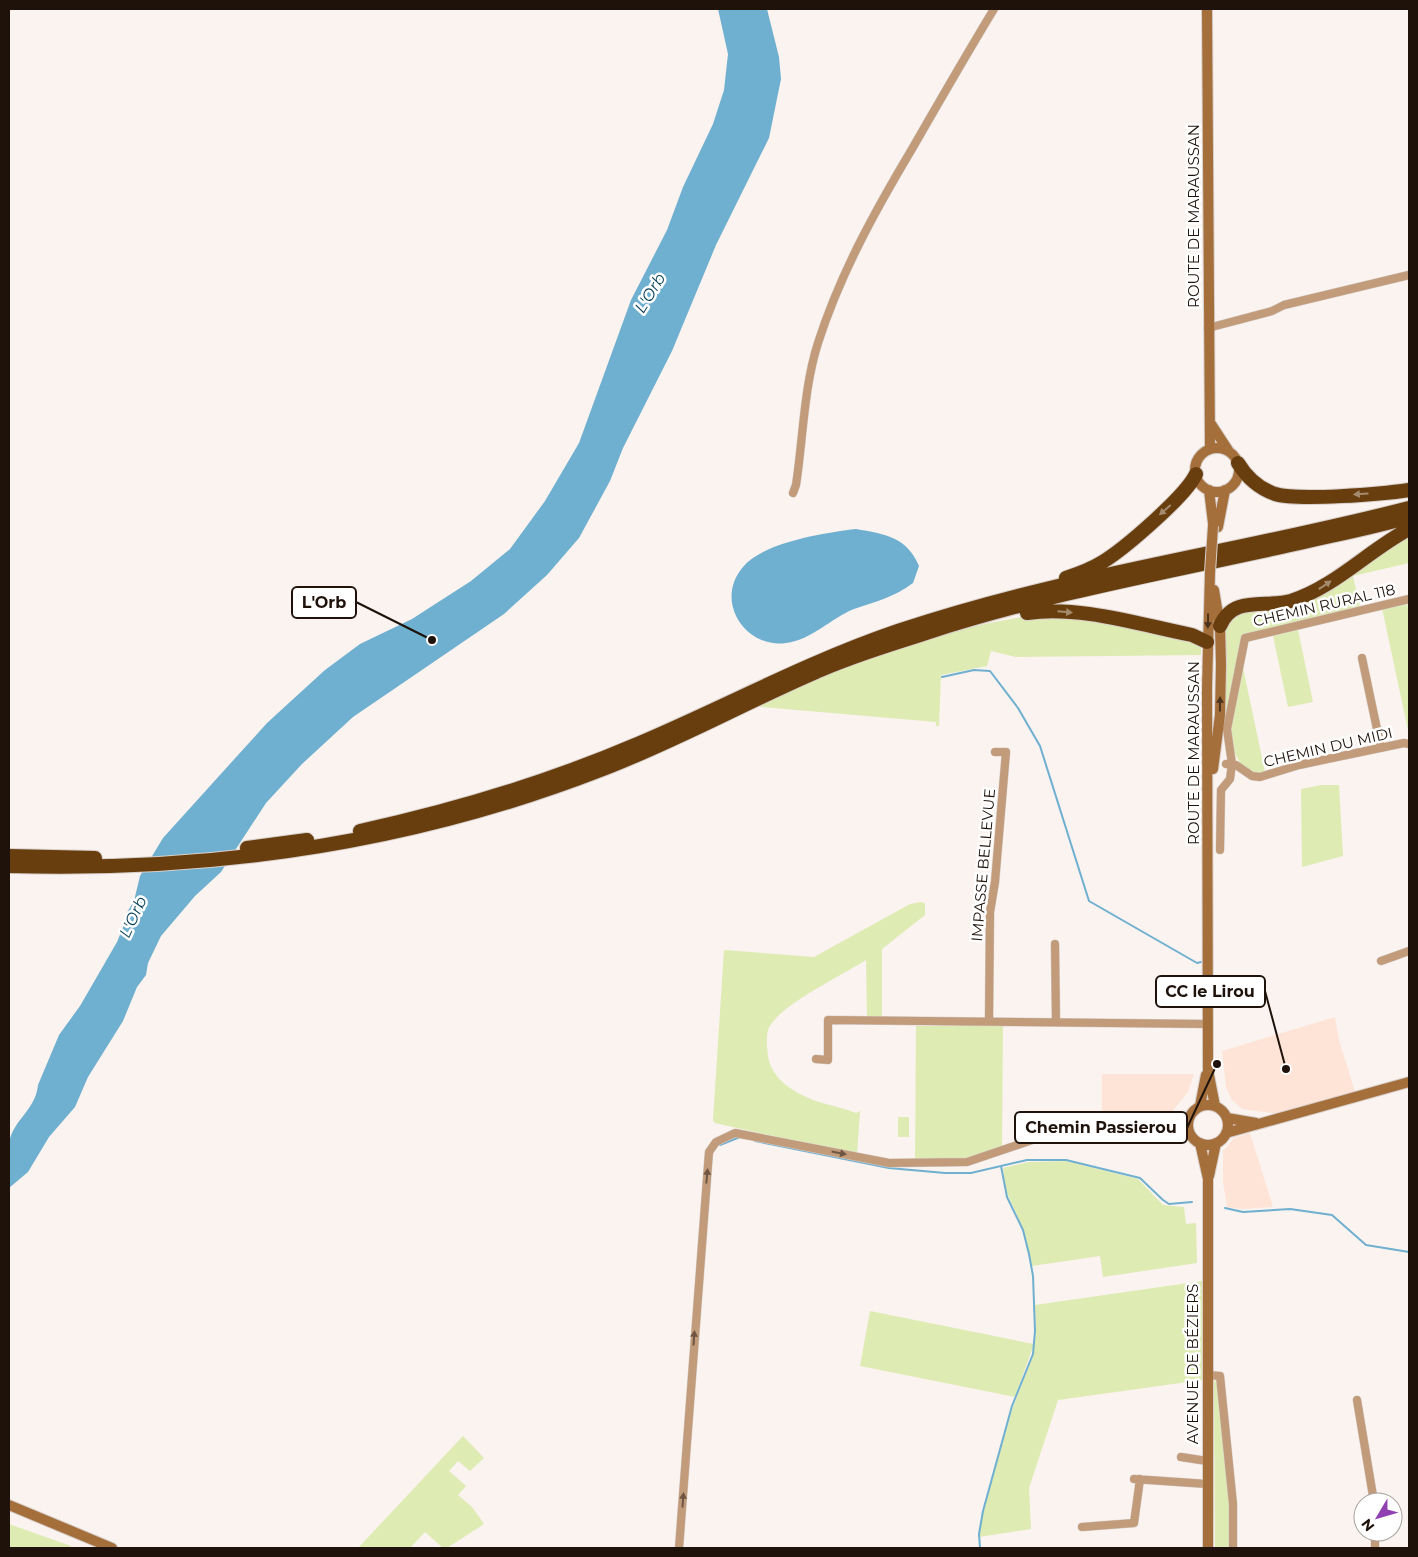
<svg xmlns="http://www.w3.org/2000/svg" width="1418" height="1557" viewBox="0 0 1418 1557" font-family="Montserrat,sans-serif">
<rect width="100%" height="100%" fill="#faf3ef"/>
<path fill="#fee4d6" d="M1335 1017 1339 1040 1355 1092 1280 1114 1242 1109 1232 1100 1226 1087 1222 1051Z
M1102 1074H1194L1188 1092 1171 1113 1113 1131V1134H1102Z
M1250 1133 1273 1207 1241 1209 1227 1207 1223 1182V1151L1234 1138Z"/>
<path fill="#deebb3" d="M1409 531V563L1353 576 1360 608 1251 635 1248 633 1242 638 1223 733 1225 629 1233 618 1245 611 1274 609Z
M1407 602 1409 615V735L1382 608Z
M1045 614 1064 615 1201 641V655L1016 657 991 651 987 666 941 675 939 726H936V722L751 706C844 664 943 626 1045 614Z
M1298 630 1313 702 1288 707 1273 636Z
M1241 658 1265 772C1241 779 1232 750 1230 732Z
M1321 785H1339L1343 856 1302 867 1301 789Z
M920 902 925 903V915L882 949V1017H867L866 960C845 974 775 1007 768 1030 766 1037 767 1049 768 1056 771 1075 786 1087 802 1095 819 1104 838 1106 856 1113L860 1111 857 1155 715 1123 713 1120 724 950 814 957 910 904Z
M916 1026H1003L1002 1146 966 1159 915 1161Z
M898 1117H909V1137H898Z
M1066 1161 1138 1179 1163 1205 1184 1207 1186 1224 1196 1223 1197 1263 1103 1277 1100 1256 1032 1266 1023 1229 1006 1191 1003 1168 1029 1162Z
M1202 1281V1380L1058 1400 1029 1488 1031 1529 979 1537 982 1514 1013 1407 1032 1358 1036 1330 1035 1305Z
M870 1311 1034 1344 1015 1397 860 1366Z
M1214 1381H1219L1228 1471 1231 1548H1215Z
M463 1436 484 1458 470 1471 458 1461 449 1471 466 1486 458 1495 472 1507 484 1524 447 1548H443L425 1532 410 1548H358Z
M9 1524 71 1546 69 1548H9Z"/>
<path fill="#6fafd0" d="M718 9H767L779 57 781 79 769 138 716 245 672 351 623 448 610 481 579 538 547 575 504 614 353 717 302 764 266 803 221 872 195 896 161 936 148 963 146 975 137 987 123 1021 88 1077 75 1107 49 1137 28 1172 9 1188C9 1171 5 1148 12 1133 20 1116 36 1106 38 1085L59 1035 80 1006 117 942 126 920V914L134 901 140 876 163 838 267 723 325 670 360 644 412 619 471 581 510 549 545 501 579 443 631 300 667 230 683 187 713 124 724 90 728 54Z
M856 529C885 534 907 537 919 566L913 583C895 597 874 602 854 609 831 618 812 640 786 643 747 649 713 602 743 567 764 542 824 533 856 529Z"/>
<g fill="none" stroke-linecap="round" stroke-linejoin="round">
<path stroke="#6fafd0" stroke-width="2" d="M942 677 974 670 990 671 1018 708 1040 746 1089 901 1197 963 1201 962
M755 1141 889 1168 945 1173H971L1027 1160H1066L1140 1178 1163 1200 1169 1204 1192 1202
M720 1145 740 1137
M1225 1208 1243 1212 1290 1209 1332 1215 1366 1245 1409 1252
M980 1548 979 1534 983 1511 1012 1406 1033 1354 1035 1331 1033 1276 1029 1254 1023 1230 1007 1197 1001 1166"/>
<g stroke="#d7cfcb" stroke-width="9">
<path id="street" d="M1208 328 1272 311 1284 305 1409 275
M793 493 796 485C803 439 804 386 818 343 840 274 875 211 912 149 939 102 966 55 994 9
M1362 658 1381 748
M1226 764 1236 765 1252 776 1260 777 1299 765 1404 743 1409 744
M1220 850 1221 790 1230 779 1232 764 1227 729 1245 638 1409 599
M1055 944 1056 1022
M1381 961 1409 951
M989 1021 990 912 995 882 1006 752H995
M816 1059 828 1060V1020L1208 1024
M1166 1131 1189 1119
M1207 1375 1220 1376 1233 1504V1548
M1357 1400 1374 1502
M1181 1457 1207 1461
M1134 1479 1207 1484
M1082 1527 1134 1523 1140 1479
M679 1548 709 1152 716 1142 735 1133 889 1163 967 1162 1038 1138 1113 1136 1164 1132 1190 1133
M1375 1548V1532"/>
</g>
<g stroke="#d7cfcb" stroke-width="12">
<path id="secondary" d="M1207 9 1210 449
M1211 424 1228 450
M1195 470a22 22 0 1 1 44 0a22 22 0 1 1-44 0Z
M1209 490 1213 523
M1218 527 1225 490
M1210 572 1207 688 1208 1070 1215 1106
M1213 769 1220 715 1221 664 1220 626 1214 590
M1188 1125a20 20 0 1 1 40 0a20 20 0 1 1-40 0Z
M1200 1106 1206 1075
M1227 1118 1256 1123
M1226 1133 1409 1082
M1200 1143 1208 1179V1548
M1209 1176 1216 1143
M9 1505 112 1548"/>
</g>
<g stroke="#d7cfcb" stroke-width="16">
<path id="highway" d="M1238 463C1247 478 1258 488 1275 494 1298 501 1383 494 1409 490
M1066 578C1078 574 1090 570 1101 563 1123 550 1186 496 1196 474
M1027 613C1079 605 1141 625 1192 635L1207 642
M1220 626C1233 595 1265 608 1291 601 1335 587 1369 550 1409 529
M360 831C456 810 549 782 640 743 727 706 807 662 898 631 1064 575 1240 552 1409 508
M247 848 307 840
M9 856 95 858
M9 866C212 872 413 843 603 769 676 741 744 703 816 672 851 656 889 645 926 633 1045 594 1173 571 1295 544 1333 535 1372 528 1409 517"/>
</g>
<use href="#street" stroke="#c19b7a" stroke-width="8"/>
<use href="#secondary" stroke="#a56f3c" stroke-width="10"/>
<use href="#highway" stroke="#693e0e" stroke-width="14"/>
<g stroke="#d7cfcb" stroke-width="12" stroke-linecap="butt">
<path id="secondary-bridge" d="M1210 572 1213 526"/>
</g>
<use href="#secondary-bridge" stroke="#a56f3c" stroke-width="10"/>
</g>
<defs><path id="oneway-solid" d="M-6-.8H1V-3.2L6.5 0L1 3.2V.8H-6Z" transform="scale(1.25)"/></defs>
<g fill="#a58b6e">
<use href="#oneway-solid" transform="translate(1361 494) rotate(177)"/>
<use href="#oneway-solid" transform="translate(1165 510) rotate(139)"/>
<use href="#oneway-solid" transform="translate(1325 585) rotate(-34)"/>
<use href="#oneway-solid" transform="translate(1065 612) rotate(5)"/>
</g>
<g fill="#4d331c">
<use href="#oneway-solid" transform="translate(1208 621) rotate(91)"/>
<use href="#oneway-solid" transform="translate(1220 704) rotate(-89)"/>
</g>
<g fill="#705642">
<use href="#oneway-solid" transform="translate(839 1153) rotate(11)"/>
<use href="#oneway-solid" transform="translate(707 1176) rotate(-85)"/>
<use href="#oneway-solid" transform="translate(694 1338) rotate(-86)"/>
<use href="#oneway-solid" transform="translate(683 1500) rotate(-86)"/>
</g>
<g text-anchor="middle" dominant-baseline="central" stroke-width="5" stroke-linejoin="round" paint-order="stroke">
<g font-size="15" fill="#1e120b" stroke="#fff">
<text transform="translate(1193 216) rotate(-90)">ROUTE DE MARAUSSAN</text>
<text transform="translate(1324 605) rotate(-13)">CHEMIN RURAL 118</text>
<text transform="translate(1328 747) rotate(-13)">CHEMIN DU MIDI</text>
<text transform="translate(1193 753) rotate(-90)">ROUTE DE MARAUSSAN</text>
<text transform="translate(983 865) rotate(-85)">IMPASSE BELLEVUE</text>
<text transform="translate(1192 1364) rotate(-90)">AVENUE DE BÉZIERS</text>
</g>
<g font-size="16" font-style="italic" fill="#063f56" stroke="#fff">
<text transform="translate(650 293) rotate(-58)">L'Orb</text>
<text transform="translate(133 917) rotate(-65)">L'Orb</text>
</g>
</g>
<path fill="none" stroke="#1e120b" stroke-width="2" d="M432 640L356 602M1286 1069L1265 991M1217 1064L1187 1128"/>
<g fill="#1e120b" stroke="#fff" stroke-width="2">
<circle cx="432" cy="640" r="5"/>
<circle cx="1286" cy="1069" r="5"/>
<circle cx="1217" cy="1064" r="5"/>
</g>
<g fill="#fff" stroke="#1e120b" stroke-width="2">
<rect x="292" y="587" width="64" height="31" rx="5"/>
<rect x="1156" y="976" width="109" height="31" rx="5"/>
<rect x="1015" y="1112" width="172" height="31" rx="5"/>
</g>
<g font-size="16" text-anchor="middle" font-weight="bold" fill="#1e120b">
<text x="324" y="608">L'Orb</text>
<text x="1210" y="997">CC le Lirou</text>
<text x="1101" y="1133">Chemin Passierou</text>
</g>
<rect width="1418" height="1557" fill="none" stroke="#1e120b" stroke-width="20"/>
<g transform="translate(1378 1517) rotate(232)"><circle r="24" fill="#ffffff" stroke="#a5a09d"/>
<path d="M0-4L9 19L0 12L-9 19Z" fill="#9040b0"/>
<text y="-8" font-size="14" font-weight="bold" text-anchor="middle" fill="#1e120b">N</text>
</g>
</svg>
